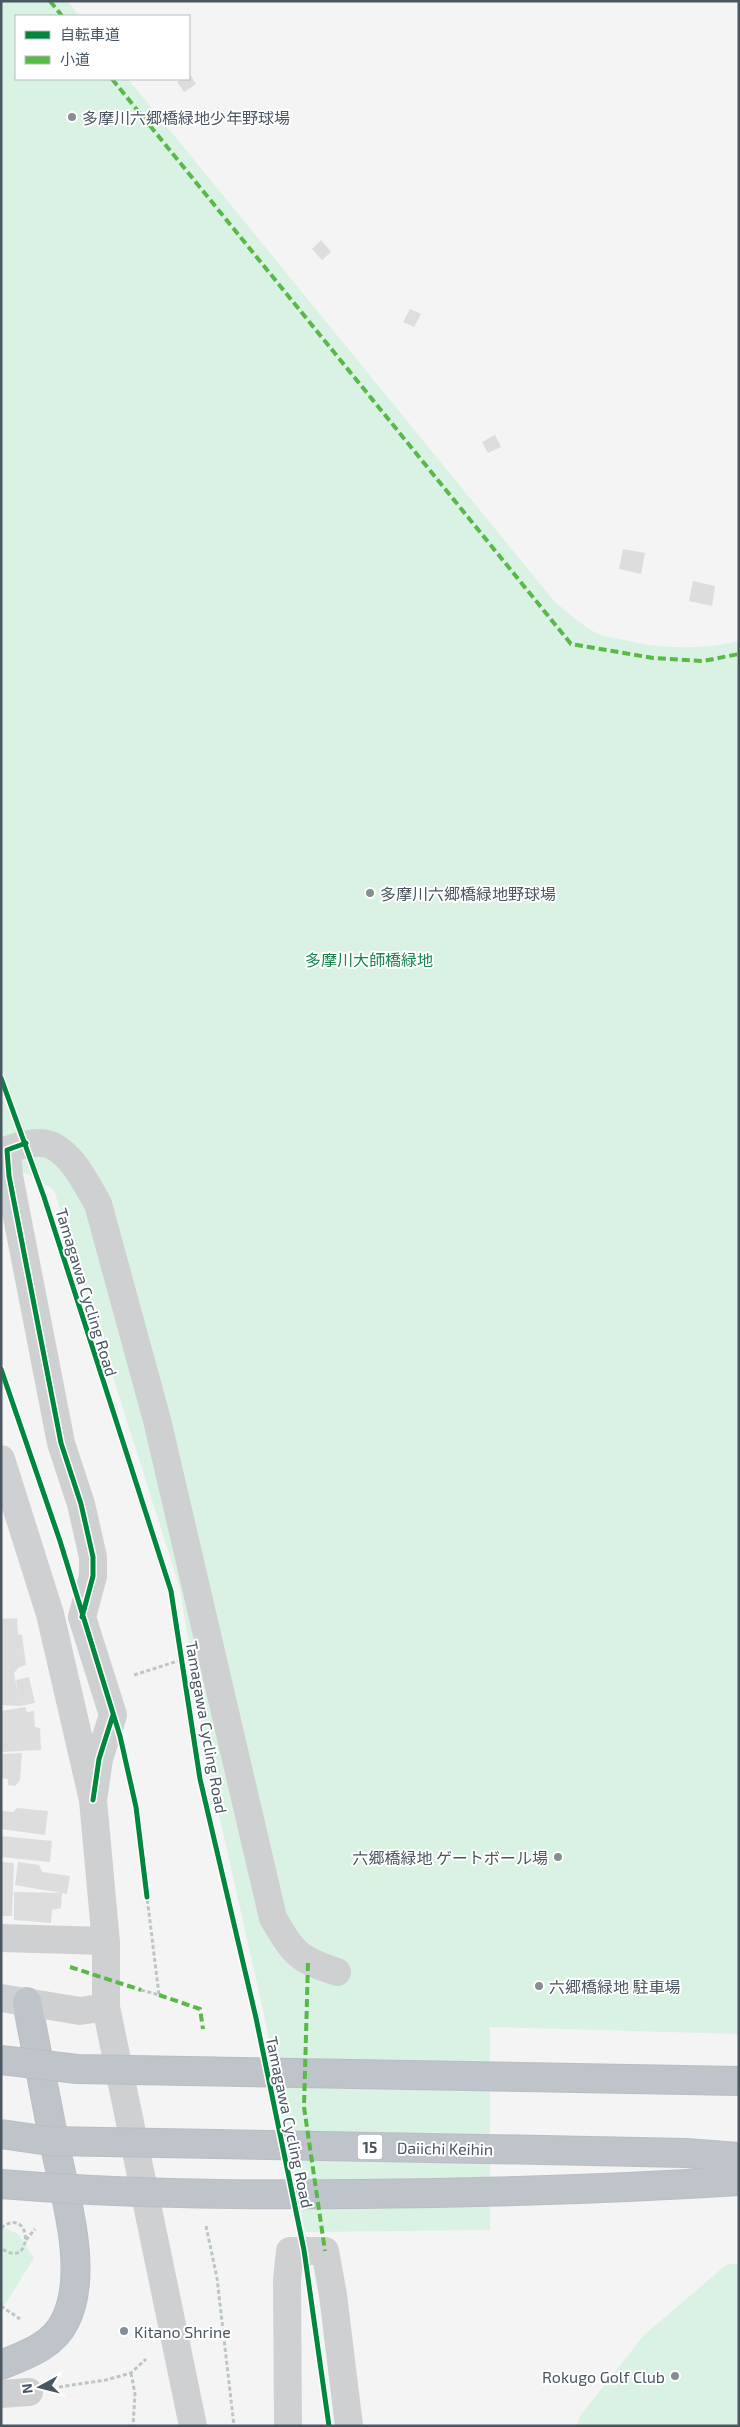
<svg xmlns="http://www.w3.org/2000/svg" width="740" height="2427" viewBox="0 0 740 2427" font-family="'Exo 2','Noto Sans JP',sans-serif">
<rect width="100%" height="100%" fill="#f4f4f4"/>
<path fill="#d9f2e3" d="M1 1H67L79 16H16V79H128L554 601C568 613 581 625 598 634 605 637 616 638 624 640 662 649 700 650 739 641V2034L490 2027V2230L305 2232 265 2019 208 1766 180 1589 54 1190 26 1173 1 1178Z
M1 2226 18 2234 34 2258 1 2311Z
M739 2263V2426H576L580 2416 644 2335 726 2265Z"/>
<path fill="#ddddde" d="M189 73 196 84 184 92 177 82 182 79H189Z
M321 240 331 252 322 260 312 249Z
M410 309 421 314 414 327 403 322Z
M495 435 501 447 488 453 482 442Z
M623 549 645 553 641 574 619 569Z
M693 581 715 586 712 606 689 601Z
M17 1618 18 1634 22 1635 26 1665 19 1667 14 1673 19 1700 16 1680 29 1677 35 1703 20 1706 1 1705V1619Z
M25 1707 27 1712 34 1711 35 1727 40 1728 41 1750 1 1752V1711Z
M22 1753 20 1780 15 1786 8 1785V1779L1 1778V1754Z
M17 1808 48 1811 45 1835 1 1829V1811L13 1812Z
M1 1836 52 1841 50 1862 1 1857Z
M1 1862 14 1863 12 1916H1Z
M18 1862 39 1865 42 1872 70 1876 67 1894 15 1885Z
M14 1892 62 1893 61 1908 52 1910 51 1923 14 1920Z"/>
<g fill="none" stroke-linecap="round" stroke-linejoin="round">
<g stroke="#b9bec3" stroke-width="30">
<path id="highway" d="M1 2365C26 2355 53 2346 65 2321 90 2272 64 2192 54 2141 45 2095 36 2049 27 2002"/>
</g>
<path stroke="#bcc7c4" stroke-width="3" stroke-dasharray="4 2.5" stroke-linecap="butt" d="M134 1675 181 1660
M141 1990 159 1995 147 1897
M206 2226 217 2278 234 2426
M1 2228C33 2203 34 2273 1 2248
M26 2240 35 2229
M1 2306 20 2319
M131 2373 135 2394 133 2426
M59 2387 106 2380 131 2373 146 2359"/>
<path stroke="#ced0d2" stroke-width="28" d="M1 1459 50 1614 93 1800 106 1943V2007L193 2426
M93 1800 99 1759 113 1715 82 1617 93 1576V1557L81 1504 61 1443 9 1176 7 1150C20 1145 39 1139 53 1146 74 1157 87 1185 98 1204L157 1420 273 1918C294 1954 297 1959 337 1972
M1 1938 106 1941
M1 1998 80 2011 106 2007
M1 2394 29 2392
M288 2426 287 2280 290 2251H325L333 2295 349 2426"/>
<use href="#highway" stroke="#bec4c9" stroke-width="28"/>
<g stroke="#b9bec3" stroke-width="30" stroke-linecap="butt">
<path id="highway-bridge" d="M1 2060 77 2069 739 2081
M1 2134 49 2141 543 2150 686 2153 739 2157
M1 2184C121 2194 237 2195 357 2194 484 2193 612 2189 739 2181"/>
</g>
<use href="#highway-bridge" stroke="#bec4c9" stroke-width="28"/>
<path stroke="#58b947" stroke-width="4" stroke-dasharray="8 4" stroke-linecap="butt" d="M50 1 62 16
M112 79 571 644 653 658 703 661 739 654
M308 1963 304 2107 325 2251
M70 1967 141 1990
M159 1995 200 2009 203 2029"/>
<g stroke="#fff" stroke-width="8">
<path id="cycleway" d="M1 1078 44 1197 171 1591 200 1779 256 2018 304 2250 329 2426
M26 1143 7 1150 9 1176 61 1443 81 1504 93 1557V1576L82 1617
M1 1369 60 1541 120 1736 136 1807 147 1897
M93 1800 99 1759 113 1715"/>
</g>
<use href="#cycleway" stroke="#00873e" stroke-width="5"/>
</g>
<g fill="#868d94" stroke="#fff" stroke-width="2">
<circle cx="72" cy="117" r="5"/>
<circle cx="370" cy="893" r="5"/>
<circle cx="558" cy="1857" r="5"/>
<circle cx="539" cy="1986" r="5"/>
<circle cx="124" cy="2331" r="5"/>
<circle cx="675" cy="2376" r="5"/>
</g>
<g text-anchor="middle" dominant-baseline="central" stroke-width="4" stroke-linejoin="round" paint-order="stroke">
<rect fill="#fff" stroke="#808990" stroke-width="1" x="357.5" y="2134.5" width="25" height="25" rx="4"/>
<g font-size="15" font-weight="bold" fill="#4a5661">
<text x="370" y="2147">15</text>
</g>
<g font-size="16" fill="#4a5661" stroke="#fff" text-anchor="start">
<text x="82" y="117">多摩川六郷橋緑地少年野球場</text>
<text x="380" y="893">多摩川六郷橋緑地野球場</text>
<text x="548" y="1857" text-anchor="end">六郷橋緑地 ゲートボール場</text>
<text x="549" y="1986">六郷橋緑地 駐車場</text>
<text x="134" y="2331">Kitano Shrine</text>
<text x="665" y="2376" text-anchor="end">Rokugo Golf Club</text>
</g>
<g font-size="16" fill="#17864f" stroke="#fff">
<text x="369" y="959">多摩川大師橋緑地</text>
</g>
<g font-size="16" fill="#4a5661" stroke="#fff">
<text transform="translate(87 1292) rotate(73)">Tamagawa Cycling Road</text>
<text transform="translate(207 1727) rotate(80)">Tamagawa Cycling Road</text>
<text transform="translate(290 2122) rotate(78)">Tamagawa Cycling Road</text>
<text transform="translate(445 2148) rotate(1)">Daiichi Keihin</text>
</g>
</g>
<rect width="740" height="2427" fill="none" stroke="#4a5661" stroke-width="5"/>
<rect x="15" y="15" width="175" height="65" fill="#ffffff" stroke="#b7bbc0"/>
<rect x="25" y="31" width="25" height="8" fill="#00873e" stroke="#b7bbc0"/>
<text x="60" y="40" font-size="15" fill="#4a5661">自転車道</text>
<rect x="25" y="56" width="25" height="8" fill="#58b947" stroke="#b7bbc0"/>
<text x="60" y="65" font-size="15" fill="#4a5661">小道</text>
<g transform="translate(40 2387) rotate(263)" stroke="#ffffff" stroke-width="4" paint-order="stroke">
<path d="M0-4L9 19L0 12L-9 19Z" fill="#4a5661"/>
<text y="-8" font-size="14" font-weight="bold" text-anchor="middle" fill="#4a5661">N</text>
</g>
</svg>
